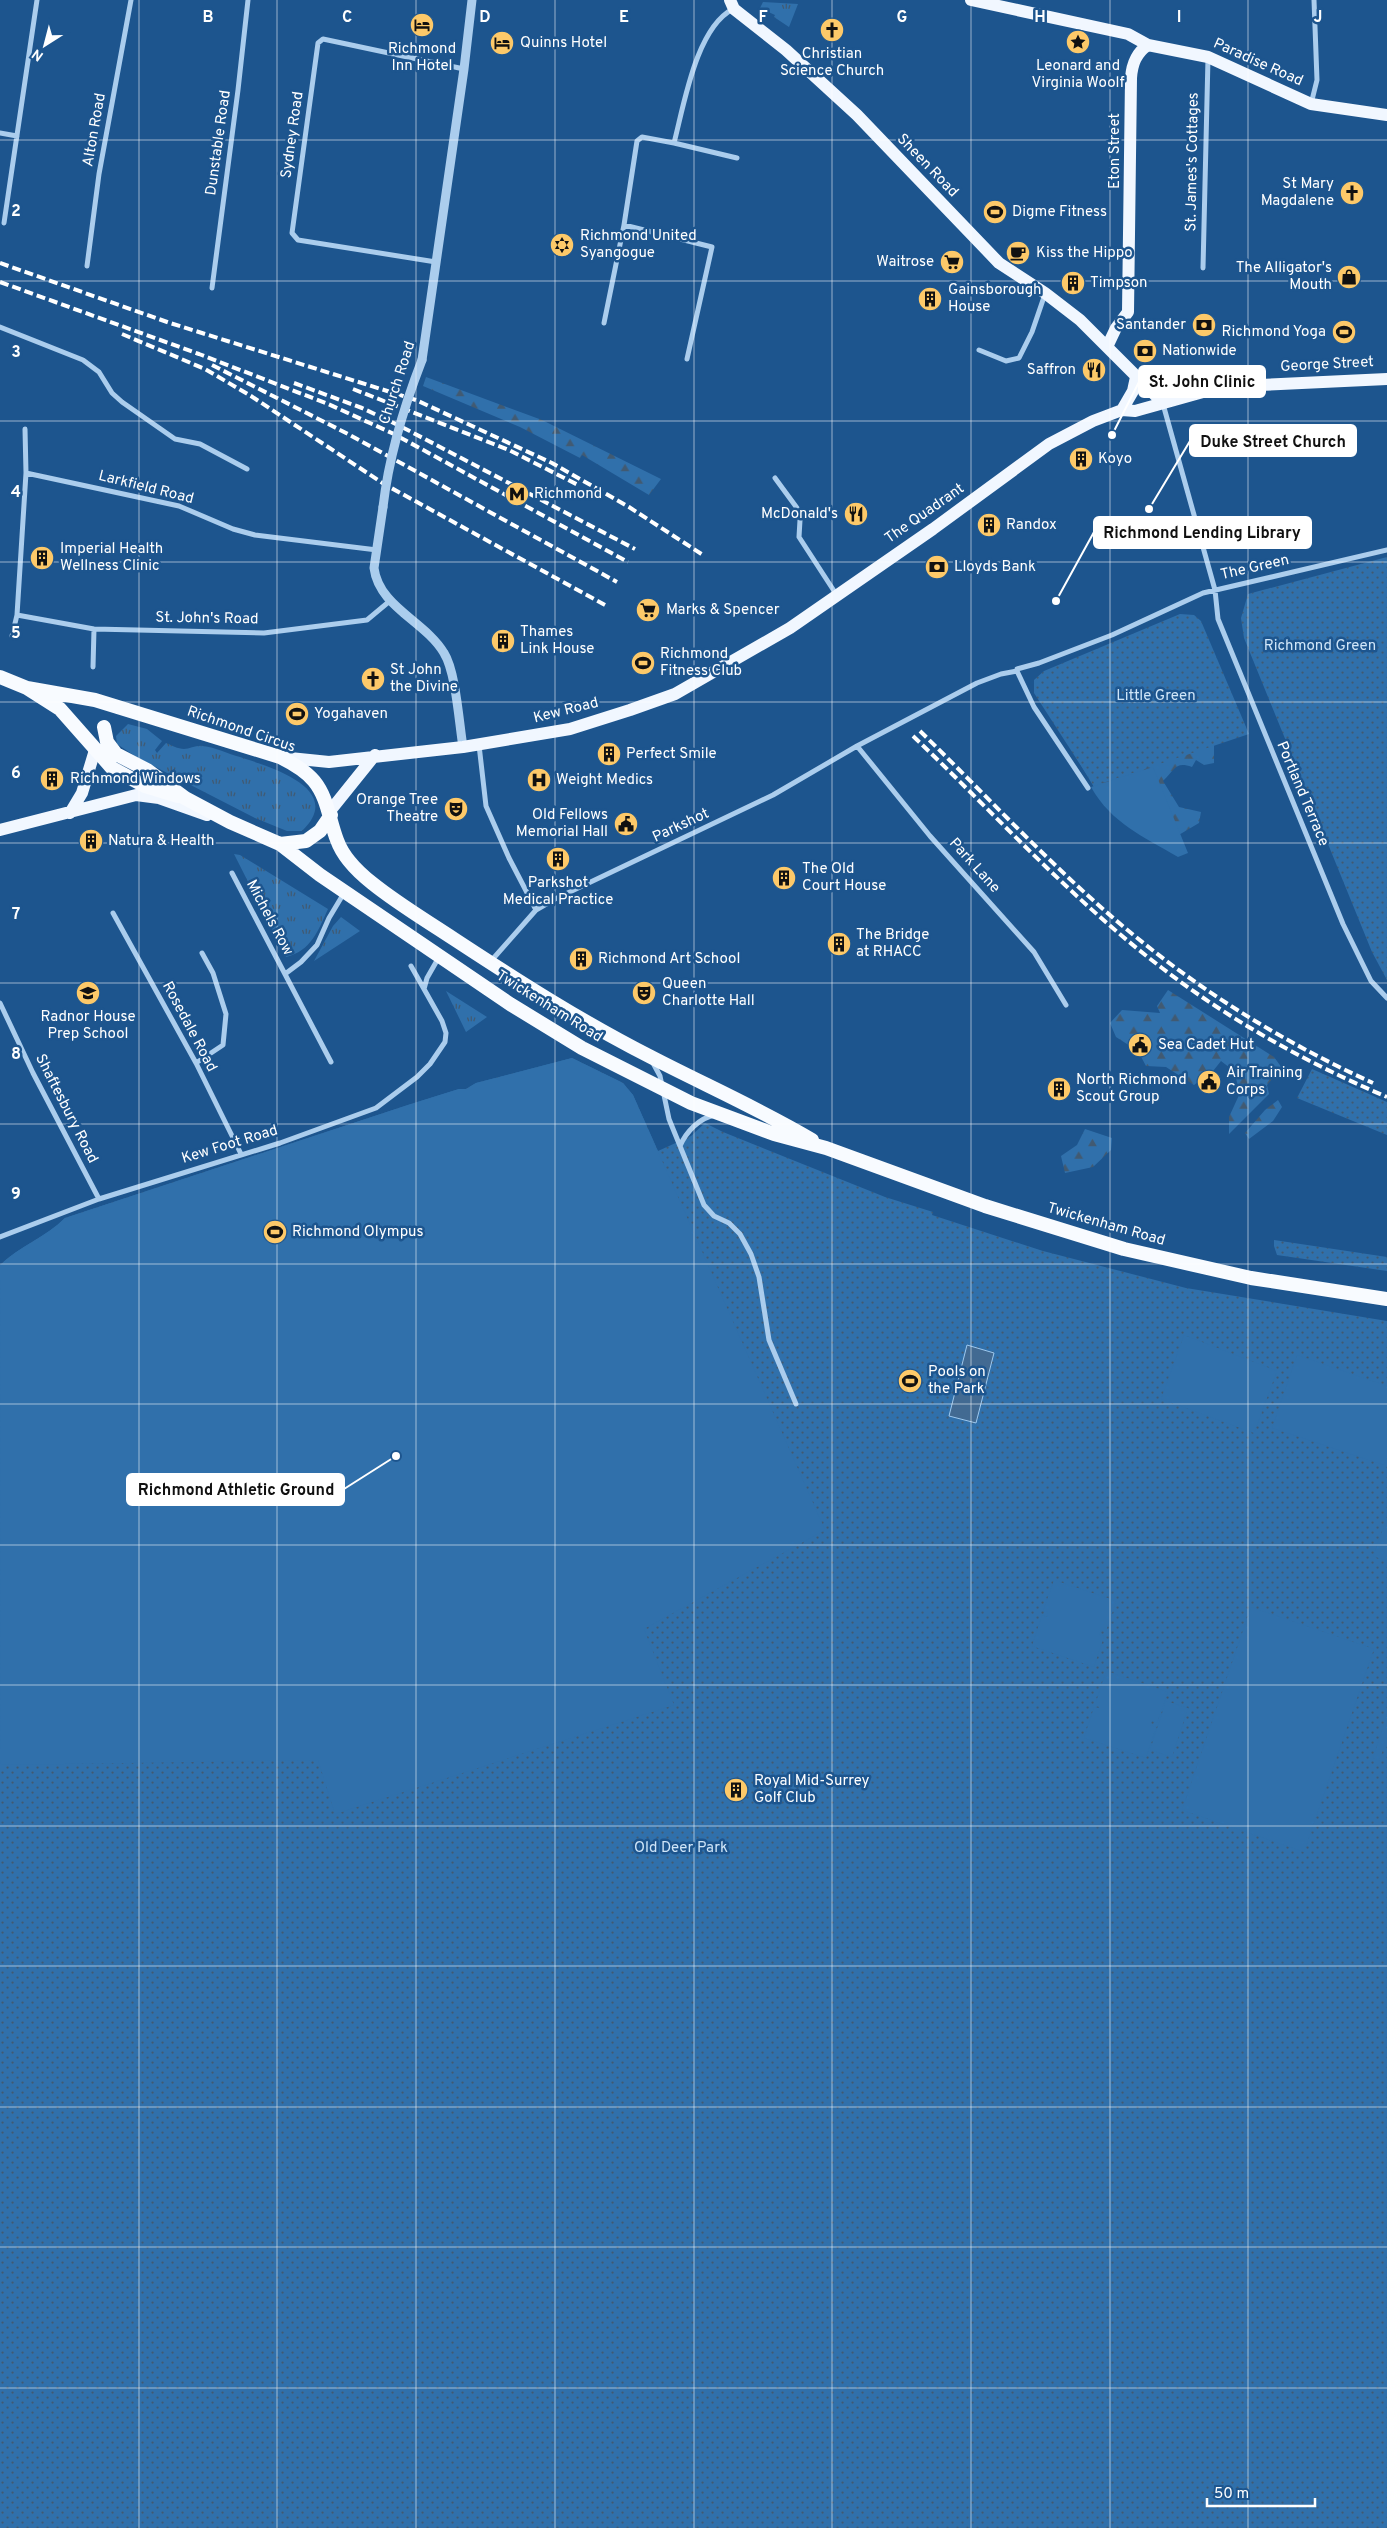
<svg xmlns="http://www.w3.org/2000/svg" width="1387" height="2528" viewBox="0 0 1387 2528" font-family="Overpass,sans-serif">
<defs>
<pattern id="grass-tufts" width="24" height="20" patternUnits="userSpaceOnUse" patternTransform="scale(1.25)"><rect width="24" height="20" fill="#3070ab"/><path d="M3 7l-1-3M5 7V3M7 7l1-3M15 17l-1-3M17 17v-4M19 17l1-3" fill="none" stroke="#415a72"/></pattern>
<pattern id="forest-firs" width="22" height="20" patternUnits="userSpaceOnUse" patternTransform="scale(1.25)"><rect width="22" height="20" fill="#3070ab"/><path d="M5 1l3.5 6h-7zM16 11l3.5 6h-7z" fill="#415a72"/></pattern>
<pattern id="park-dots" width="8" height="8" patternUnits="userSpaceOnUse" patternTransform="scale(1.25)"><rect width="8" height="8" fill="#3070ab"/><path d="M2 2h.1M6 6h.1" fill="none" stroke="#415a72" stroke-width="1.8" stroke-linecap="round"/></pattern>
</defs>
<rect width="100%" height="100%" fill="#1d558e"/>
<path fill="url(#grass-tufts)" d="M763 2 798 4 789 27 774 17 775 15 760 8Z
M128 724 147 729 162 741 155 750 157 753 166 743C171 745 178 749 184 749 190 749 196 745 203 746 215 747 228 754 240 757 270 767 346 789 302 831H287L255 818 138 758 117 744 116 736Z
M234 854 240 855 328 909C318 931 311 951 286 957Z
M341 917 360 931 314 961 333 926Z
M446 991 487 1017 466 1032Z"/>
<path fill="url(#forest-firs)" d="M426 377 542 420 661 479 649 495 582 455 580 458 520 427 423 386Z
M1214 743V763L1204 765 1196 760 1192 767C1175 761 1175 770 1163 781L1179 807 1201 812 1199 823 1177 836 1098 794 1075 755Z
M1168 990 1274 1057 1282 1068 1267 1085 1269 1094 1229 1134V1117L1240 1093 1234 1071 1221 1061 1213 1071 1194 1085 1166 1067 1146 1066 1138 1051 1116 1037 1110 1023 1122 1010 1160 1013 1157 1006Z
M1278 1100 1282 1107 1273 1121 1249 1139 1245 1133 1265 1110Z
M1085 1129 1112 1138 1111 1150 1093 1167 1065 1173 1061 1156 1077 1145Z"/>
<path fill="url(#park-dots)" d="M1387 557V980L1372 952 1244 638 1241 618 1248 594Z
M1180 614 1194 615 1201 621 1249 734 1094 786 1034 693V680L1044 671Z
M572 1058 623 1083 633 1095 658 1151 691 1136 705 1123 723 1132 885 1197 933 1212 932 1215 1043 1251 1186 1288 1387 1321V2528H0V1265C20 1246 46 1237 65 1218L411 1104 459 1089H466L476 1083Z
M1312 1069 1387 1102V1135L1297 1098Z
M1274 1240 1387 1257V1271L1277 1255 1274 1246Z"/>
<path fill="#3070ab" d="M1153 767 1188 853 1178 857C1143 836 1112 824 1091 787Z
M572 1058 623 1083 633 1095 825 1530 644 1629 674 1705 335 1814 318 1760 1 1765 0 1265C20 1246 46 1237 65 1218L411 1104 459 1089H466L476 1083Z
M1184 1335 1277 1371 1254 1433 1161 1399Z
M1297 1355 1387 1386V1458L1384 1465 1272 1428Z
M1387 1518V1561L1373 1556Z
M1054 1580 1116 1601 1106 1631 1101 1630 1099 1635 1104 1636 1094 1667 1032 1646 1042 1615 1047 1617 1048 1612 1043 1611Z
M1251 1607 1374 1649 1304 1852 1182 1810Z
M1106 1671 1168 1692 1157 1723 1152 1721 1150 1725 1156 1727 1146 1758 1084 1738 1094 1707 1099 1708 1100 1704 1096 1702Z
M1166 1701 1188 1708 1172 1757 1150 1750Z
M1387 1714V1737L1379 1761 1373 1758Z"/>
<path fill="#426a92" stroke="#9ec9ef" d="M967 1345 994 1353 976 1423 949 1416Z"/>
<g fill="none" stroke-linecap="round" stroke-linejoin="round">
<path stroke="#abcded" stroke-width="5" d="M1311 104 1317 80 1314 0
M0 133 17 136
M674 143 737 158
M4 223 37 0
M624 225 637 141 642 137 674 143C684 105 696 28 733 9
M436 262 298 240 292 233 318 43 323 39 464 69
M87 266 99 174 131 0
M1203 268 1208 58
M212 288 238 90 248 0
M604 323 624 225 712 247 687 359
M0 327 83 360 99 372 112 393 122 402 175 439 200 444 247 469
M979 350 1006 361 1019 358 1032 332 1045 294
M1163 404 1215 590 1218 619 1343 924 1371 981 1387 998
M25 429 26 473
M775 478 797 508 800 520 799 537 836 594
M17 615 94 629 264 633 367 620 391 600
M12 636 17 615 26 473 179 506 233 529 255 535 377 550
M93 667 94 629
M1017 671 1034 707 1088 788
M479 745 486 806 509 858 536 910
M857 746 930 836 1034 952 1066 1005
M232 873 331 1062
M113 913 196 1063 241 1154
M491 961 536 910 555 899 773 795 857 746 977 683 1001 674 1017 671V669L1039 663 1112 635 1203 593 1387 550
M411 966 424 989
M285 974 301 962 317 945 329 918 344 893
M0 1003 33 1073 99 1199
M196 1063 223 1045 226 1014 213 973 202 953
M653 1063 660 1076 669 1119 704 1205 714 1216 729 1223 740 1234 751 1254 759 1277 769 1340 796 1404
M680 1146C686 1132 699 1118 715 1115
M0 1237 99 1199 280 1143 376 1108 417 1077 430 1064 445 1042 446 1033 442 1021 424 989 427 978 439 957"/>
<path stroke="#abcded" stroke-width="9" d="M422 360 464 69 472 0
M383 507 374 568C379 607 425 621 444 653 456 672 459 723 463 747"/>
<path stroke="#f1f7ff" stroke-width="12" d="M730 0 734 9 786 50 857 115 999 263 1045 293 1080 320 1162 402
M971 0 1128 34 1148 45 1208 57 1311 104 1387 115
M1107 347 1116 328 1128 312 1131 78C1132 64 1136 53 1148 45
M1122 410 1133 391 1136 377
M280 757 329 762 463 747 570 729 630 710 675 694 790 628 933 529 1049 444 1093 421 1122 410 1135 411 1203 392 1260 385 1387 379
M330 811 375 755
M70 813 82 793 95 750
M0 830 136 795 159 798 207 815"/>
<path stroke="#f8fbff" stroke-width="14" d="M0 677 27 688 60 709 112 768 145 786 178 796
M27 688 95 700 280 757C292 763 305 770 314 781 328 798 329 820 337 840 343 857 358 872 372 883 398 904 427 921 454 939 518 981 582 1022 651 1057 705 1085 760 1109 812 1140
M104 727 107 742 116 754 147 770 185 798 230 822 280 844 306 841 320 831 331 815
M280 844 320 875 510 1004 582 1048 691 1103 774 1134 826 1148 985 1206 1124 1249 1251 1278 1387 1299"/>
<path stroke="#fff" stroke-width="4" stroke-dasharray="9 4" stroke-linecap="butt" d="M0 263 170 323 416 400 552 463 629 507 703 555
M0 282 199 354 328 404 394 434 628 562
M122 334 205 369 251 396 384 484 605 605
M212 365 348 434 617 582
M294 383 362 408 400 426 635 549
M353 389 509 450 578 485
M920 731C994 803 1065 881 1146 945 1216 1001 1292 1046 1373 1083
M913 736C995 814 1071 899 1162 968 1231 1021 1307 1063 1387 1097"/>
<path stroke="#abcded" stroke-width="9" d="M383 507C389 455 403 409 422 360"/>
</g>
<path fill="none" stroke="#fff" stroke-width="1" stroke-opacity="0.55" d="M139 0V2528M277 0V2528M416 0V2528M555 0V2528M694 0V2528M832 0V2528M971 0V2528M1110 0V2528M1248 0V2528M0 140H1387M0 281H1387M0 421H1387M0 562H1387M0 702H1387M0 843H1387M0 983H1387M0 1124H1387M0 1264H1387M0 1404H1387M0 1545H1387M0 1685H1387M0 1826H1387M0 1966H1387M0 2107H1387M0 2247H1387M0 2388H1387"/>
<defs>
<g id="hotel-disc" transform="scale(1.25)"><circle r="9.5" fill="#fdc969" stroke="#1d558e"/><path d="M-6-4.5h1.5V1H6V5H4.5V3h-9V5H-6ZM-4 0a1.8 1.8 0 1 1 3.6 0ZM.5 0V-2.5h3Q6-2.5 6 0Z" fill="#111"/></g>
<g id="church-disc" transform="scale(1.25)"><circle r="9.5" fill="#fdc969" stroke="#1d558e"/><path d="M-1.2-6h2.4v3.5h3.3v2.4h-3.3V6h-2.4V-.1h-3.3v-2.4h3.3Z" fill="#111"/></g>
<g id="sight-disc" transform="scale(1.25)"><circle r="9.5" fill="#fdc969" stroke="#1d558e"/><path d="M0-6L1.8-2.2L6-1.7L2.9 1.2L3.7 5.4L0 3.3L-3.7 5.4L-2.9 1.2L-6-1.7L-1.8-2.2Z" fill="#111"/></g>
<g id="stadium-disc" transform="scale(1.25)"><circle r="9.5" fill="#fdc969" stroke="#1d558e"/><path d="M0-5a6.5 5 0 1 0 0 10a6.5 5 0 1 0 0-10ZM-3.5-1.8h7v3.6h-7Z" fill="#111"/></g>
<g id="synagogue-disc" transform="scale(1.25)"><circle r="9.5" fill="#fdc969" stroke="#1d558e"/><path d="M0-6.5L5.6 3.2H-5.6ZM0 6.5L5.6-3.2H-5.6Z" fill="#111"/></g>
<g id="cafe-disc" transform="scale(1.25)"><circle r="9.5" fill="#fdc969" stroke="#1d558e"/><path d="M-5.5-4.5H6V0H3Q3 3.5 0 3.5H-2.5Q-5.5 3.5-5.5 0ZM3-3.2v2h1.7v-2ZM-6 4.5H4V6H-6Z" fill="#111"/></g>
<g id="supermarket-disc" transform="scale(1.25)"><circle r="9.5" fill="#fdc969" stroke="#1d558e"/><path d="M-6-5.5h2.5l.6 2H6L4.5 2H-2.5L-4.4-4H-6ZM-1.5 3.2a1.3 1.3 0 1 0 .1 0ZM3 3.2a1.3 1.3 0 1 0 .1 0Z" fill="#111"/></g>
<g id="shop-disc" transform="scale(1.25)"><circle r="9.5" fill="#fdc969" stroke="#1d558e"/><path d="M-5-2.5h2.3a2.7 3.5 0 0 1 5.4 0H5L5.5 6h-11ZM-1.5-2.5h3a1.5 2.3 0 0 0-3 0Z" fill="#111"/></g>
<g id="building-disc" transform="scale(1.25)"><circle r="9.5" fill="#fdc969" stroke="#1d558e"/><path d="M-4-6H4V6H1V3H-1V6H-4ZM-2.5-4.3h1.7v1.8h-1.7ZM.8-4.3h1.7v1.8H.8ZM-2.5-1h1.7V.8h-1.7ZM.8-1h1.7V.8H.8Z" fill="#111"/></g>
<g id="bank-disc" transform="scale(1.25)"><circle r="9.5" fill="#fdc969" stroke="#1d558e"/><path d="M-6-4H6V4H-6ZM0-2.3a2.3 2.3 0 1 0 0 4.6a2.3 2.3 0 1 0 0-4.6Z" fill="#111"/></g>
<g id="restaurant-disc" transform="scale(1.25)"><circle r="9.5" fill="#fdc969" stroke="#1d558e"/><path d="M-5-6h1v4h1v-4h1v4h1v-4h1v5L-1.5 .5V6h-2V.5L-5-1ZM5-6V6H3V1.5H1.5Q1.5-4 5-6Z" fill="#111"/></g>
<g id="metro-disc" transform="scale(1.25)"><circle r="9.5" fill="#fdc969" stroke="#1d558e"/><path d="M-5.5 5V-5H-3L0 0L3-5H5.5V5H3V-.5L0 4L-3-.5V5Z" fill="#111"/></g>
<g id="hospital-disc" transform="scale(1.25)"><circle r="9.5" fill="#fdc969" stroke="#1d558e"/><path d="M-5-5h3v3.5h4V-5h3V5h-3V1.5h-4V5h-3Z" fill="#111"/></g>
<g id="theatre-disc" transform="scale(1.25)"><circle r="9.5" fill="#fdc969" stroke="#1d558e"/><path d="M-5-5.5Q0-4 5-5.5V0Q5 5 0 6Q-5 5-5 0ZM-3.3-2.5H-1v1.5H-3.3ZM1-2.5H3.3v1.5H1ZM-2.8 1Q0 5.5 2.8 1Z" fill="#111"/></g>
<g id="civic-disc" transform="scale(1.25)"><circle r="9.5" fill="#fdc969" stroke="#1d558e"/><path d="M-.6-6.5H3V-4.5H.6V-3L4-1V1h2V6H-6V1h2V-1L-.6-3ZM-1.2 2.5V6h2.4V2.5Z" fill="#111"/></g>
<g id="school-disc" transform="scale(1.25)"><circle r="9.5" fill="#fdc969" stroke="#1d558e"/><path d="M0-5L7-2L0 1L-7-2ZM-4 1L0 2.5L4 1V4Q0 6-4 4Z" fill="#111"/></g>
</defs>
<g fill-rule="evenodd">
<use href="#hotel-disc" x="422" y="25"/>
<use href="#church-disc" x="832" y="30"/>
<use href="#sight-disc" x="1078" y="42"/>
<use href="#hotel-disc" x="502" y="43"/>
<use href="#church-disc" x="1352" y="193"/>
<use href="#stadium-disc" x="995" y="212"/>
<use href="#synagogue-disc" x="562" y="245"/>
<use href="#cafe-disc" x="1018" y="253"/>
<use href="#supermarket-disc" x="952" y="262"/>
<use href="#shop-disc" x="1349" y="277"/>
<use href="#building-disc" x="1073" y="283"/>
<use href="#building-disc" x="930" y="299"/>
<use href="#bank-disc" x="1204" y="325"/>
<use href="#stadium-disc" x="1344" y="332"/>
<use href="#bank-disc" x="1145" y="351"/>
<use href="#restaurant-disc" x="1094" y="370"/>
<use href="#building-disc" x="1081" y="459"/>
<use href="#metro-disc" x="517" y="494"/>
<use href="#restaurant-disc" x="856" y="514"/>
<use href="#building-disc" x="989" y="525"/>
<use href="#building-disc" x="42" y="558"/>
<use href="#bank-disc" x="937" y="567"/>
<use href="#supermarket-disc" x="648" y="610"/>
<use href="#building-disc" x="503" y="641"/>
<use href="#stadium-disc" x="643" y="663"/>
<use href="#church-disc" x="373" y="679"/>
<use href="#stadium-disc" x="297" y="714"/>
<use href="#building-disc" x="609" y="754"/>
<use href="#building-disc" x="52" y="779"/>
<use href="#hospital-disc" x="539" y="780"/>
<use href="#theatre-disc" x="456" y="809"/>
<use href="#civic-disc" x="626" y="824"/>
<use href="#building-disc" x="91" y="841"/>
<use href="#building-disc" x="558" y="859"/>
<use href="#building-disc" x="784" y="878"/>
<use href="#building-disc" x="839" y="944"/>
<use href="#building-disc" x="581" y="959"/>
<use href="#school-disc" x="88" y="993"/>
<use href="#theatre-disc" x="644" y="993"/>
<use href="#civic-disc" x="1140" y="1045"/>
<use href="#civic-disc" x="1209" y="1082"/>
<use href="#building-disc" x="1059" y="1089"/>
<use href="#stadium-disc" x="275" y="1232"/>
<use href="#stadium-disc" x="910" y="1381"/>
<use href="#building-disc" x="736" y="1790"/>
</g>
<g text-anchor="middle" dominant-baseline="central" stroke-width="5" stroke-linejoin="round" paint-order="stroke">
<g font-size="15" fill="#fff" stroke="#1d558e" text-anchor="start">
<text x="520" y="43">Quinns Hotel</text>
<text x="422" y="49" text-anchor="middle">Richmond<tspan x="422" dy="17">Inn Hotel</tspan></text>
<text x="832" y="54" text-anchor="middle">Christian<tspan x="832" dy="17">Science Church</tspan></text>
<text x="1078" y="66" text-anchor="middle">Leonard and<tspan x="1078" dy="17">Virginia Woolf</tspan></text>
<text x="1334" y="184" text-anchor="end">St Mary<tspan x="1334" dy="17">Magdalene</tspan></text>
<text x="1012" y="212">Digme Fitness</text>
<text x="580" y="236">Richmond United<tspan x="580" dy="17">Syangogue</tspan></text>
<text x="1036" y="253">Kiss the Hippo</text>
<text x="934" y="262" text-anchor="end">Waitrose</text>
<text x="1332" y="268" text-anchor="end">The Alligator's<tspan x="1332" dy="17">Mouth</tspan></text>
<text x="1090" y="283">Timpson</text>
<text x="948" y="290">Gainsborough<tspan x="948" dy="17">House</tspan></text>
<text x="1186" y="325" text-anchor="end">Santander</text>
<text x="1326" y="332" text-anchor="end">Richmond Yoga</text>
<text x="1162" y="351">Nationwide</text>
<text x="1076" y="370" text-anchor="end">Saffron</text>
<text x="1098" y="459">Koyo</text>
<text x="534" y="494">Richmond</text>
<text x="838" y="514" text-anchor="end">McDonald's</text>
<text x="1006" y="525">Randox</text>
<text x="60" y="549">Imperial Health<tspan x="60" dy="17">Wellness Clinic</tspan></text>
<text x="954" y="567">Lloyds Bank</text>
<text x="666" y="610">Marks &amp; Spencer</text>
<text x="520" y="632">Thames<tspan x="520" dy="17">Link House</tspan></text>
<text x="660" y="654">Richmond<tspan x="660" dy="17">Fitness Club</tspan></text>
<text x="390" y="670">St John<tspan x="390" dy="17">the Divine</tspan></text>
<text x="314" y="714">Yogahaven</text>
<text x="626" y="754">Perfect Smile</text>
<text x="70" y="779">Richmond Windows</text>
<text x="556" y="780">Weight Medics</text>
<text x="438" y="800" text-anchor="end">Orange Tree<tspan x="438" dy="17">Theatre</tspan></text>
<text x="608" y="815" text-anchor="end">Old Fellows<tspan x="608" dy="17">Memorial Hall</tspan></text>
<text x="108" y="841">Natura &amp; Health</text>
<text x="802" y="869">The Old<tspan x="802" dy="17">Court House</tspan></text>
<text x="558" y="883" text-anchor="middle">Parkshot<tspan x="558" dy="17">Medical Practice</tspan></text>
<text x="856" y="935">The Bridge<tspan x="856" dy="17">at RHACC</tspan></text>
<text x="598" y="959">Richmond Art School</text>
<text x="662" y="984">Queen<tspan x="662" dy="17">Charlotte Hall</tspan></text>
<text x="88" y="1017" text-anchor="middle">Radnor House<tspan x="88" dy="17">Prep School</tspan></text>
<text x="1158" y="1045">Sea Cadet Hut</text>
<text x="1226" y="1073">Air Training<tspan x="1226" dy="17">Corps</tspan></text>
<text x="1076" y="1080">North Richmond<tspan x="1076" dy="17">Scout Group</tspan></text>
<text x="292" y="1232">Richmond Olympus</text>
<text x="928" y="1372">Pools on<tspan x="928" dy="17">the Park</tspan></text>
<text x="754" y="1781">Royal Mid-Surrey<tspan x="754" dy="17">Golf Club</tspan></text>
</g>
<g font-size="15" fill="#fff" stroke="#1d558e">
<text transform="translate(1258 63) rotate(24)">Paradise Road</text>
<text transform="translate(95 130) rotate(-80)">Alton Road</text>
<text transform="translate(293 135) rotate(-82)">Sydney Road</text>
<text transform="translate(219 143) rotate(-82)">Dunstable Road</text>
<text transform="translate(1115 151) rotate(-90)">Eton Street</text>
<text transform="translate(1193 162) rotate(-89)">St. James's Cottages</text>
<text transform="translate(927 166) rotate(46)">Sheen Road</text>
<text transform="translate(1327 365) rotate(-3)">George Street</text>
<text transform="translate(398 383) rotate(-72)">Church Road</text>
<text transform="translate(146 488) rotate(14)">Larkfield Road</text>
<text transform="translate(925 514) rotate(-35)">The Quadrant</text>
<text transform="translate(1255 568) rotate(-13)">The Green</text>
<text transform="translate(207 619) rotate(1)">St. John's Road</text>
<text transform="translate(566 711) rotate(-14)">Kew Road</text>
<text transform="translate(241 730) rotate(19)">Richmond Circus</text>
<text transform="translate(1302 794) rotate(67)">Portland Terrace</text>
<text transform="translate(681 826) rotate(-25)">Parkshot</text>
<text transform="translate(974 866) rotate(48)">Park Lane</text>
<text transform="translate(269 918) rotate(62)">Michels Row</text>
<text transform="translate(549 1007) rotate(32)">Twickenham Road</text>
<text transform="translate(189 1027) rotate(62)">Rosedale Road</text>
<text transform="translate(66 1109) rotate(63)">Shaftesbury Road</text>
<text transform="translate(230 1145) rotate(-17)">Kew Foot Road</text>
<text transform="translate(1106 1225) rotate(16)">Twickenham Road</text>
</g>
<g font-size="15" fill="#d0e6f9" stroke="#1d558e">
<text x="1320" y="646">Richmond Green</text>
<text x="1156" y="696">Little Green</text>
<text x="681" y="1848">Old Deer Park</text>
</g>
</g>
<g font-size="16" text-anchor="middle" font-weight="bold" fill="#fff" stroke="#1d558e" stroke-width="5" stroke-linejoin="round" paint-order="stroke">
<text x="208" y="22">B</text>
<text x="347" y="22">C</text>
<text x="485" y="22">D</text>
<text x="624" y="22">E</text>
<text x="763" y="22">F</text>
<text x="902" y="22">G</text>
<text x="1040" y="22">H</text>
<text x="1179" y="22">I</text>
<text x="1318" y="22">J</text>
<text x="16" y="216">2</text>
<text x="16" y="357">3</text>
<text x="16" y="497">4</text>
<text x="16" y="638">5</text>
<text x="16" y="778">6</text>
<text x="16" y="919">7</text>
<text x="16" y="1059">8</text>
<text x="16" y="1199">9</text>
</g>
<path fill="none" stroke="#fff" stroke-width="2" d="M1112 435L1139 382M1149 509L1190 441M1056 601L1094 532M396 1456L344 1489"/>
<g fill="#fff" stroke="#1d558e" stroke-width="2">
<circle cx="1112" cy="435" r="5"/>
<circle cx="1149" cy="509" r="5"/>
<circle cx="1056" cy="601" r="5"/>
<circle cx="396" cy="1456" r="5"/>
</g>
<g fill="#fff" stroke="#fff" stroke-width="2">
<rect x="1139" y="366" width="126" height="31" rx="5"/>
<rect x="1190" y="425" width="166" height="31" rx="5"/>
<rect x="1094" y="517" width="217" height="31" rx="5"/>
<rect x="127" y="1474" width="217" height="31" rx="5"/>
</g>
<g font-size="16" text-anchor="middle" font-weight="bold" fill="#111">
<text x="1202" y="387">St. John Clinic</text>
<text x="1273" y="447">Duke Street Church</text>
<text x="1202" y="538">Richmond Lending Library</text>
<text x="236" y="1495">Richmond Athletic Ground</text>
</g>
<g transform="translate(45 45) rotate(216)" stroke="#1d558e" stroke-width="4" paint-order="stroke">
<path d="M0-4L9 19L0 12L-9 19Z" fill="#ffffff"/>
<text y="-8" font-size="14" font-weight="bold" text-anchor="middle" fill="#ffffff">N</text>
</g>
<path d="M1207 2498v8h108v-8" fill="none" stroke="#ffffff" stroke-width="2.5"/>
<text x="1214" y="2498" font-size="15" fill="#ffffff" stroke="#1d558e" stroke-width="4" paint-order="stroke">50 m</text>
</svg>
